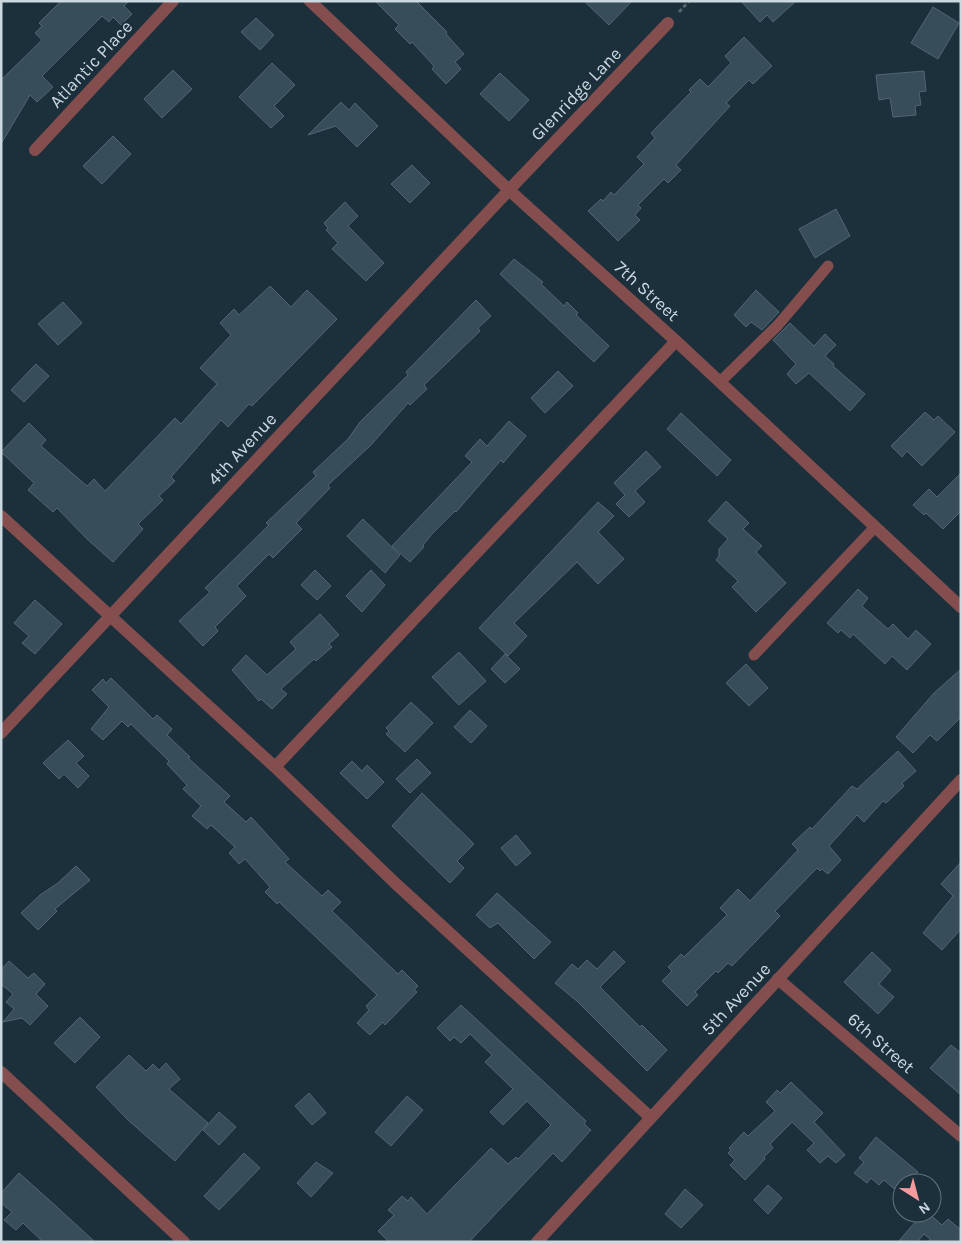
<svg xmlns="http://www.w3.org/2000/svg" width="962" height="1243" viewBox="0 0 962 1243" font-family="Karla,sans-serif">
<rect width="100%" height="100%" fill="#1c303c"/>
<path fill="#384d5a" stroke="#506674" d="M61 1H129L124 6 132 14 121 25 113 17 109 22 102 16 42 76 53 87 37 102 30 95 1 144V80L42 40 35 33 42 26 39 23Z
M375 1H416L447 32 446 34 464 54 455 62 461 69 446 84 432 69 434 66 412 42 410 44 395 29 399 25Z
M584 1H632L609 25Z
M741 1H796L773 22 767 15 760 22Z
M933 7 959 23 938 59 911 43Z
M256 18 274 35 260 50 241 32Z
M744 37 772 66 753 84 749 80 726 103 730 106 676 165 681 170 668 183 664 179 638 205 641 208 635 215 640 220 618 241 588 211 601 199 603 201 611 192 614 195 644 164 637 157 655 138 651 133 691 92 689 90 700 79 708 87 731 63 725 56Z
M272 63 295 85 274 106 284 116 271 128 239 97Z
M173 70 192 89 162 118 144 99Z
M924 71 926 91 919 92 921 105 915 106 916 115 893 117 890 98 879 100 876 75Z
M500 73 529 100 509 121 480 94Z
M341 102 349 110 355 103 378 126 357 147 336 126 308 135Z
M113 136 131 154 102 184 83 166Z
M412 165 430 183 410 203 391 184Z
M345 202 358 216 348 226 384 263 366 281 332 249 338 243 326 230 328 228 324 223Z
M836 209 850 236 815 258 799 229Z
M514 259 543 282 541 284 564 306 567 302 578 313 576 315 609 346 594 362 500 274Z
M270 286 291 307 307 290 337 319 252 406 249 404 228 427 221 420 171 477 175 481 159 496 163 500 138 524 143 529 113 562 87 539 57 508 53 512 28 490 34 483 1 452 29 423 46 440 41 446 87 486 94 479 105 491 175 418 181 424 217 384 200 368 231 335 220 323 234 309 239 315Z
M756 290 779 312 762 330 751 322 746 327 734 315Z
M476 300 491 316 478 328 480 331 424 385 427 389 410 405 408 403 371 445 328 485 330 488 296 523 302 529 273 558 269 554 237 586 246 596 215 627 218 631 203 646 179 621 210 592 205 588 269 525 266 523 316 476 313 472 348 439 360 422 408 375 406 372Z
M63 302 82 323 58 345 38 324Z
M790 323 814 346 825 334 836 345 825 356 834 364 833 366 865 394 850 411 809 373 796 384 787 374 796 364 773 340Z
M36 364 49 376 24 402 11 390Z
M558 371 573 386 545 413 531 398Z
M925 412 934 420 938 416 955 432 922 466 907 451 902 457 891 446Z
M681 413 731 460 717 476 667 429Z
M509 421 526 436 503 463 501 460 456 512 455 511 432 534 423 545 424 547 410 562 392 546 472 462 465 456 480 439 487 446Z
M646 451 661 467 635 491 645 502 629 517 616 504 625 495 614 483Z
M961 473V511L943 529 926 513 924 515 913 505 929 489 937 497Z
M726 501 749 523 743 529 762 546 756 552 786 583 756 612 732 587 738 581 716 560 719 556V549L728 539 708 521Z
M598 502 614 516 598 532 624 559 598 584 577 562 514 623 527 636 508 656 479 628Z
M363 519 400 555 385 573 347 536Z
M315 570 331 586 317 600 301 585Z
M371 570 385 585 362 612 346 596Z
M858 589 868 598 862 606 888 629 893 624 908 639 916 630 931 644 907 670 892 656 885 664 853 634 850 638 841 630 838 633 827 623Z
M35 600 62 624 35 654 22 643 29 636 14 623Z
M320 614 339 635 329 644 332 647 316 661 314 659 281 689 287 694 272 709 261 699 259 701 232 670 246 655 267 675 296 649 290 642Z
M459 652 486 681 459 705 432 677Z
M505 654 520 669 505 683 491 669Z
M746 664 768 688 749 706 726 683Z
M961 669V717L937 741 930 735 913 753 896 737 934 693Z
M111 678 153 719 157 715 172 729 167 735 190 757 188 758 230 796 224 802 246 822 251 817 289 859 285 862 322 896 328 890 341 902 332 911 398 974 402 970 418 986 414 990 417 992 385 1025 383 1022 370 1035 357 1023 369 1010 366 1006 377 995 279 902 277 904 265 892 270 887 245 859 239 864 229 853 235 847 211 825 207 829 192 816 201 806 183 789 187 785 167 764 169 761 131 724 128 727 122 721 103 740 91 729 109 707 92 690 103 679 106 683Z
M411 702 433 723 405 752 386 734 389 731 386 728Z
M470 710 487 726 471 743 454 727Z
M68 740 84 756 76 763 89 776 78 788 64 774 59 779 43 763Z
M898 751 916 771 902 783 904 786 886 803 883 801 864 822 857 815 829 846 841 860 828 874 822 869 820 871 817 868 775 911 780 916 732 966 728 963 718 973 716 971 695 992 698 995 687 1006 662 981 672 971 668 967 681 954 684 957 727 915 720 908 738 889 750 901 798 850 792 844 810 827 812 829 852 786 857 789Z
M417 759 431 773 410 793 396 779Z
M352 761 362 771 367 765 384 782 367 799 340 773Z
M422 793 474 844 457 861 464 868 450 883 392 826Z
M516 835 531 853 516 866 501 848Z
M961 862V929L942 950 923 933 953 896 941 884Z
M76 866 90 880 55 909 57 911 38 930 21 913 40 895 58 883Z
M497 893 551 942 534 959 498 923 490 928 476 915Z
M614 951 625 962 600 987 640 1027 642 1025 667 1050 647 1071 578 1002 555 983 572 964 578 969 587 960 597 969Z
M872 952 891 970 879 984 894 997 878 1014 844 982Z
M9 961 28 978 34 973 45 984 36 994 48 1006 30 1025 22 1018 3 1022 14 1009 6 1002 13 994 1 984V970Z
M461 1005 586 1121 584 1124 591 1130 562 1162 553 1153 469 1242H389L378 1231 394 1215 388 1210 402 1196 408 1201 411 1197 427 1214 491 1148 508 1164 516 1157 518 1159 551 1125 527 1101 503 1125 490 1112 513 1089 485 1062 492 1055 470 1034 461 1043 454 1037 450 1041 437 1028Z
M80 1017 100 1037 75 1063 54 1043Z
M951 1045 961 1053V1095L930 1068Z
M129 1055 146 1071 153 1064 159 1070 166 1063 180 1079 169 1089 208 1123 175 1161 129 1121 96 1087Z
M791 1082 823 1113 814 1122 845 1155 836 1163 828 1156 820 1163 807 1150 814 1143 792 1122 770 1144 773 1148 764 1157 765 1159 745 1180 730 1165 735 1160 728 1153 731 1150 729 1148 744 1132 748 1136 775 1111 766 1102 777 1090 780 1093Z
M309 1093 326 1113 312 1125 295 1106Z
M407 1096 423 1110 391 1146 375 1132Z
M219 1112 236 1127 219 1145 203 1130Z
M876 1137 918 1172 909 1183H902L900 1194 884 1180 879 1185 871 1178 867 1183 854 1173 864 1162 859 1158Z
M244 1153 260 1168 219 1210 204 1196Z
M316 1162 333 1173 311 1197 297 1183Z
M19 1173 58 1208 95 1242H43L23 1223 16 1230 4 1220 12 1212 1 1203V1193Z
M768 1185 782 1198 768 1214 754 1200Z
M685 1189 703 1205 681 1228 665 1214Z
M923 1213H928L942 1225 948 1219 961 1230V1242H928L930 1239 924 1234 917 1242H898Z"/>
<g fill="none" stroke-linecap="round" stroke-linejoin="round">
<path stroke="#53646f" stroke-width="3" stroke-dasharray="4 2.5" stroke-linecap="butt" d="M679 12 689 1"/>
<path stroke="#844d4e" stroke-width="11" d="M720 382 778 325 828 266
M754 655 875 527"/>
<path stroke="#844d4e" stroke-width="12" d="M310 1 509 190 676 341 961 607
M35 150 173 1
M1 516 275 767 394 882 650 1117
M1 733 509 190 668 23
M275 767 676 341
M778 979 961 1136
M1 1072 184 1242"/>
<path stroke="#844d4e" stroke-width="12" d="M537 1242 961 780"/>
</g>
<g text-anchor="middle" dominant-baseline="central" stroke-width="4" stroke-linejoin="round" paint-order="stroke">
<g font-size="18" fill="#ccd8e0" stroke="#1c303c">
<text transform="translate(91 64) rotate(-47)">Atlantic Place</text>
<text transform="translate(576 94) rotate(-46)">Glenridge Lane</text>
<text transform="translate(647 291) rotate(42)">7th Street</text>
<text transform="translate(242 449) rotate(-47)">4th Avenue</text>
<text transform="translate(736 999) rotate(-47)">5th Avenue</text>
<text transform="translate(881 1043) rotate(41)">6th Street</text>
</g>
</g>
<rect width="962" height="1243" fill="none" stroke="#ccd8e0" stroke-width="5"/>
<g transform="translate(917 1198) rotate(144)"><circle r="24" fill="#1c303c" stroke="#62737e"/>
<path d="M0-4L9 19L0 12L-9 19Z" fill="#f59b9d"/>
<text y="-8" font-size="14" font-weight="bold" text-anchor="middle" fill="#ccd8e0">N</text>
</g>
</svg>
